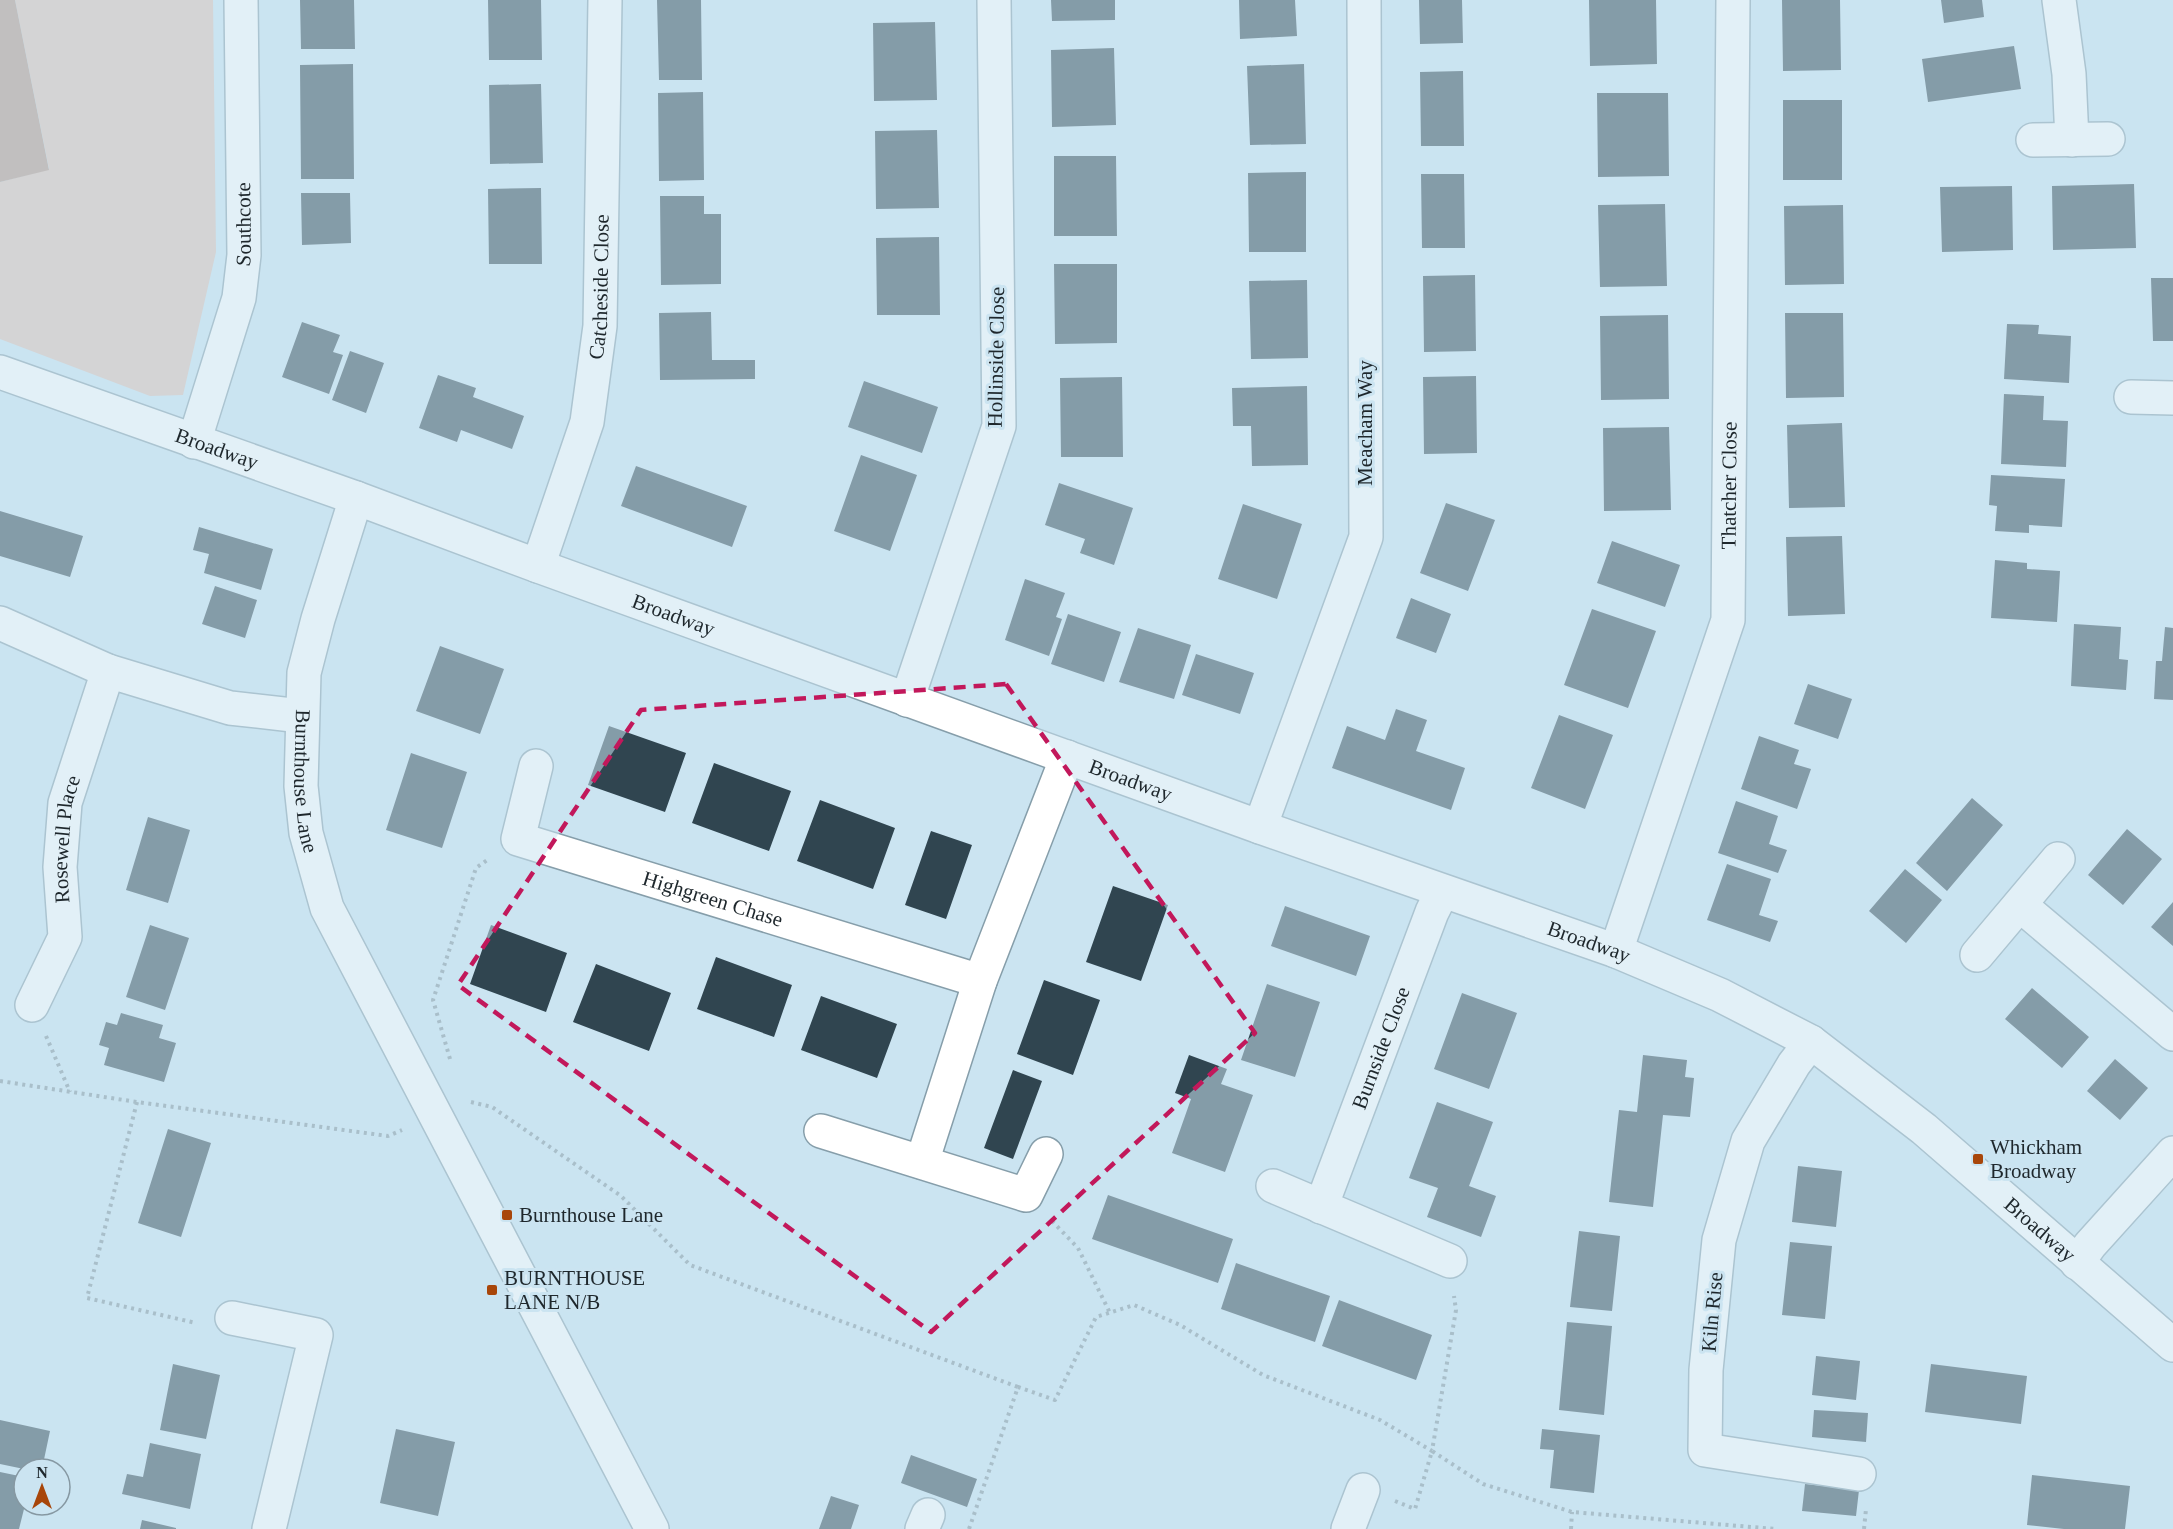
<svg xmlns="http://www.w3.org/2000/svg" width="2173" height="1529" viewBox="0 0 2173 1529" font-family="'Times New Roman',serif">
<rect width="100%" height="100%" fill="#cbe4f1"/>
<path fill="#dfc1b4" d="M15 0H213L216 252 183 395 150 396 0 339V182L49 169Z"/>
<path fill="#b79384" d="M0 0H15L49 170 0 182Z"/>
<path fill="#304550" d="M300 0H354L355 49H301Z
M488 0H541L542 60H489Z
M657 0H701L702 80H659Z
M1051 0H1115V20L1052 21Z
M1239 0H1295L1297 36 1240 39Z
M1419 0H1462L1463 43 1420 44Z
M1589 0H1656L1657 64 1590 66Z
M1782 0H1840L1841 70 1783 71Z
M1941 0H1982L1984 17 1944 23Z
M935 22 937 100 874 101 873 23Z
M2014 46 2021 89 1928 102 1922 59Z
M1114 48 1116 125 1052 127 1051 50Z
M353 64 354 179H301L300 65Z
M1304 64 1306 144 1250 145 1247 66Z
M1463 71 1464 146H1421L1420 72Z
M541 84 543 163 490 164 489 85Z
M703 92 704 180 659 181 658 93Z
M1597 93H1668L1669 176 1598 177Z
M1783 100H1842V180H1783Z
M937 130 939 208 876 209 875 131Z
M1054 156H1116L1117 236H1054Z
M1306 172V252H1249L1248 173Z
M1421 174H1464L1465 248H1422Z
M2134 184 2136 248 2053 250 2052 186Z
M2012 186 2013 250 1942 252 1940 187Z
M541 188 542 264H489L488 189Z
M301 193H350L351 243 302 245Z
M660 196H704V214H721V284L661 285Z
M1665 204 1667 286 1600 287 1598 205Z
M1843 205 1844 284 1785 285 1784 206Z
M939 237 940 315H877L876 238Z
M1054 264H1117V343L1055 344Z
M1475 275 1476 351 1424 352 1423 276Z
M2151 278H2173V341H2153Z
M1307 280 1308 358 1251 359 1249 281Z
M711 312 712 360H755V379L660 380 659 313Z
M1785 313H1843L1844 397 1786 398Z
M1668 315 1669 399 1601 400 1600 316Z
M302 322 340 335 333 352 343 355 329 394 282 377Z
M2007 324 2039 325 2038 334 2071 336 2069 383 2004 379Z
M350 351 384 363 366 413 332 400Z
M438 375 476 388 473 397 524 416 512 449 461 430 457 442 419 428Z
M1476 376 1477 453 1424 454 1423 377Z
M1122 377 1123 457H1061L1060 378Z
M864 381 938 407 922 453 848 427Z
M1307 386 1308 465 1252 466 1251 426H1233L1232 388Z
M2004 394 2044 396 2043 420 2068 421 2066 467 2001 464Z
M1842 423 1845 507 1789 508 1787 425Z
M1669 427 1671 510 1604 511 1603 428Z
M861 455 917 475 890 551 834 531Z
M636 466 747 506 732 547 621 506Z
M1991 475 2065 479 2062 527 2029 525V533L1995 531 1997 506 1989 505Z
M1059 483 1133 508 1114 565 1080 553 1085 539 1045 525Z
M1446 503 1495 520 1468 591 1420 573Z
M1243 504 1302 524 1277 599 1218 579Z
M0 511 83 536 70 577 0 556Z
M199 527 273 549 261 590 204 573 209 554 193 550Z
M1842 536 1845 614 1788 616 1786 537Z
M1612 541 1680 565 1665 607 1597 583Z
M1995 560 2027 563V569L2060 571 2057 622 1991 618Z
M1025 579 1065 593 1056 617 1062 619 1049 656 1005 640Z
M215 586 257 600 245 638 202 624Z
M1411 598 1451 614 1436 653 1396 638Z
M1592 609 1656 631 1628 708 1564 685Z
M1068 614 1121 632 1104 682 1051 664Z
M2074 624 2121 627 2119 659 2128 660 2126 690 2071 686Z
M2165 627 2173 628V700L2154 699 2156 661H2162Z
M1138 628 1191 645 1174 699 1119 682Z
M440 646 504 669 480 734 416 711Z
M1196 654 1254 673 1240 714 1182 695Z
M1808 684 1852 699 1838 739 1794 724Z
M1396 709 1427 720 1416 751 1465 768 1451 810 1332 768 1347 726 1385 740Z
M1559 715 1613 735 1585 809 1531 788Z
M609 726 686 753 665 812 588 785Z
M1759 736 1799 750 1794 764 1811 769 1797 809 1741 789Z
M411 753 467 772 442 848 386 830Z
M714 763 791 791 769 851 692 823Z
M1972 798 2003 825 1947 891 1916 863Z
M820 800 895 828 873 889 797 861Z
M1736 801 1778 816 1769 844 1787 850 1778 873 1718 853Z
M148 817 190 830 168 903 126 890Z
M2127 829 2162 859 2123 905 2088 875Z
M931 831 972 845 946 919 905 905Z
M1727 864 1771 879 1759 915 1778 921 1770 942 1707 920Z
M1905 869 1942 900 1906 943 1869 911Z
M1113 886 1168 905 1141 981 1086 962Z
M2173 902V946L2151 927Z
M1285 906 1370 936 1356 976 1271 946Z
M150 925 189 938 165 1010 126 997Z
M491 925 567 953 546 1012 470 984Z
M716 957 792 985 774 1037 697 1009Z
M596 964 671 993 649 1051 573 1022Z
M1044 980 1100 1000 1073 1075 1017 1054Z
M1267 984 1320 1002 1295 1077 1241 1060Z
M2032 988 2089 1037 2062 1068 2005 1019Z
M1462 993 1517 1013 1489 1089 1434 1069Z
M821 996 897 1024 877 1078 801 1050Z
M121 1013 163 1025 159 1038 176 1043 164 1082 104 1065 109 1048 99 1045 106 1022 117 1025Z
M1189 1055 1227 1069 1221 1084 1253 1095 1225 1172 1172 1153 1191 1099 1175 1093Z
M1643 1055 1687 1060 1685 1077 1694 1078 1690 1117 1663 1115 1653 1207 1609 1202 1619 1110 1637 1112Z
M2115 1059 2148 1088 2120 1120 2087 1091Z
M1013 1070 1042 1081 1013 1159 984 1148Z
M1437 1102 1493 1122 1469 1186 1496 1196 1481 1237 1427 1217 1438 1188 1409 1178Z
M168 1129 211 1143 181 1237 138 1223Z
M1798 1166 1842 1171 1836 1227 1792 1222Z
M1108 1195 1233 1239 1218 1283 1092 1239Z
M1579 1231 1620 1236 1612 1311 1570 1307Z
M1790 1242 1832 1246 1825 1319 1782 1315Z
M1236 1263 1330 1296 1315 1342 1221 1309Z
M1339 1300 1432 1335 1416 1380 1322 1346Z
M1567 1322 1612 1326 1604 1415 1559 1410Z
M1816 1356 1860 1361 1856 1400 1812 1395Z
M173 1364 220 1375 206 1439 160 1430Z
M1931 1364 2027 1376 2021 1424 1925 1412Z
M1814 1410 1868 1413 1866 1442 1812 1437Z
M0 1420 50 1431 42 1469H24L0 1464Z
M396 1429 455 1442 438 1516 380 1503Z
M1542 1429 1600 1435 1594 1493 1550 1488 1554 1450 1540 1449Z
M150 1443 201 1454 190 1509 122 1494 127 1474 143 1477Z
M911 1455 977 1479 967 1507 901 1483Z
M0 1472 24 1477V1505H34L33 1511 24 1509 19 1529H0Z
M2032 1475 2130 1486 2125 1529H2064L2027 1525Z
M1805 1484 1859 1490 1856 1516 1802 1511Z
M831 1496 859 1505 851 1529H819Z
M142 1520 176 1528V1529H140Z"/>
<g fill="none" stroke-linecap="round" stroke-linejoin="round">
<g stroke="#869eaa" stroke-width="36">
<g id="street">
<path d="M2059 0 2069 74 2072 140"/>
<path d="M2033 140 2108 139"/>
<path d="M2131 397 2173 398"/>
<path id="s1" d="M194 442 239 298 244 255 241 0"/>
<path id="s2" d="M538 566 587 422 600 326 605 0"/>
<path d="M0 623 108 671 230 708 301 716"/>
<path d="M907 700 999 426 994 0"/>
<path id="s3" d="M536 766 518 839 980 981"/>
<path d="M1260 827 1366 537 1364 0"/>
<path d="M2020 905 2173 1034"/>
<path id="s4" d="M1616 951 1728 620 1733 0"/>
<path d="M1977 955 2058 859"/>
<path id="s5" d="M32 1005 65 937 60 867 65 803 108 671"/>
<path d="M1811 1042 1794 1064 1748 1141 1719 1240 1706 1370 1705 1450 1859 1474"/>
<path d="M821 1131 1026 1195 1046 1154"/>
<path d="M922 1162 980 981 1067 757"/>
<path d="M1273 1186 1450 1261"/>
<path id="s6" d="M1321 1207 1432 912 1442 892"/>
<path d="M2077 1263 2090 1245 2173 1153"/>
<path d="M232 1318 316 1335 269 1529"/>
<path d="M922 1529 928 1515"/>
<path d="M1348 1529 1363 1490"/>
</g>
</g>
<g stroke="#869eaa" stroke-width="36">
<g id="secondary">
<path id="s7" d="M0 372 356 498 538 566 1260 827 1616 951 1720 995 1811 1042 1924 1129 2173 1345"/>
<path id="s8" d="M356 498 318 619 304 673 301 786 306 833 327 908 652 1529"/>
</g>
</g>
<path stroke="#80929c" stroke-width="4" stroke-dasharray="3 4.5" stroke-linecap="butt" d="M46 1036 70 1092
M450 1059 433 1000 476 868 490 858
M0 1081 137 1102 388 1136 402 1130
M137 1102 87 1298 196 1323
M471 1102 492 1107 621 1196 690 1265 1018 1387
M1052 1221 1078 1248 1110 1313
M1395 1501 1415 1509 1432 1451 1483 1484 1572 1512 1776 1529
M969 1529 1018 1387 1055 1400 1096 1317 1134 1305 1180 1325 1263 1375 1380 1420 1432 1451 1456 1310 1454 1296
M1571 1529 1572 1512
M1864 1529 1866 1509"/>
<use href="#street" stroke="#fff" stroke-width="33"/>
<use href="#secondary" stroke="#fff" stroke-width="33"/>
</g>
<path d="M0 0H2173V1529H0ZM1006 684 1255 1033 931 1332 458 985 641 710Z" fill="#cbe4f1" fill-opacity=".55" fill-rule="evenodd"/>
<path fill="none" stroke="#c2185b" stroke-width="4.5" stroke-dasharray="12 8" stroke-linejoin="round" d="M1006 684 1255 1033 931 1332 458 985 641 710Z"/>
<g fill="#a8460a" stroke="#cbe4f1" stroke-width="2">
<rect x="1972" y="1153" width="12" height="12" rx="3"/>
<rect x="501" y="1209" width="12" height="12" rx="3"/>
<rect x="486" y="1284" width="12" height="12" rx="3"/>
</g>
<g text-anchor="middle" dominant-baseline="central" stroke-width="6" stroke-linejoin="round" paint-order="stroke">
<g font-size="21" fill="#1e272c" stroke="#cbe4f1">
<text stroke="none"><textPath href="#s1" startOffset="225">Southcote</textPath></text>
<text stroke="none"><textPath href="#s2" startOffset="288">Catcheside Close</textPath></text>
<text transform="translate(996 357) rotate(-89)">Hollinside Close</text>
<text transform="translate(1365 423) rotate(-90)">Meacham Way</text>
<text stroke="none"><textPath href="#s7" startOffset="230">Broadway</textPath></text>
<text stroke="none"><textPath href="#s4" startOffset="484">Thatcher Close</textPath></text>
<text stroke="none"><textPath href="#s7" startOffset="716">Broadway</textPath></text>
<text stroke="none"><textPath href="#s8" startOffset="291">Burnthouse Lane</textPath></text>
<text stroke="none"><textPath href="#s7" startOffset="1202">Broadway</textPath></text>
<text stroke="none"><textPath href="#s5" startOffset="174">Rosewell Place</textPath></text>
<text stroke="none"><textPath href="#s3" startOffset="279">Highgreen Chase</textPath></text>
<text stroke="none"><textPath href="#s7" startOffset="1688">Broadway</textPath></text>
<text stroke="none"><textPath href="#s6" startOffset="170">Burnside Close</textPath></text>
<text stroke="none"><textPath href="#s7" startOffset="2228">Broadway</textPath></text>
<text transform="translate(1712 1312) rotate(-85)">Kiln Rise</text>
</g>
<g font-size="21" fill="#1e272c" stroke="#cbe4f1" text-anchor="start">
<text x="1990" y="1147">Whickham<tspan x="1990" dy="24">Broadway</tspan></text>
<text x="519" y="1215">Burnthouse Lane</text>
<text x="504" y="1278">BURNTHOUSE<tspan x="504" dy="24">LANE N/B</tspan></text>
</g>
</g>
<g transform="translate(42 1487)"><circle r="28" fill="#cbe4f1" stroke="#8698a2" stroke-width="1.5"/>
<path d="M0-4.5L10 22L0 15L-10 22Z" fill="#a8460a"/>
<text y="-9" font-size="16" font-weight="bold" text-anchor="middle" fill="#1e272c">N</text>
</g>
</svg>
